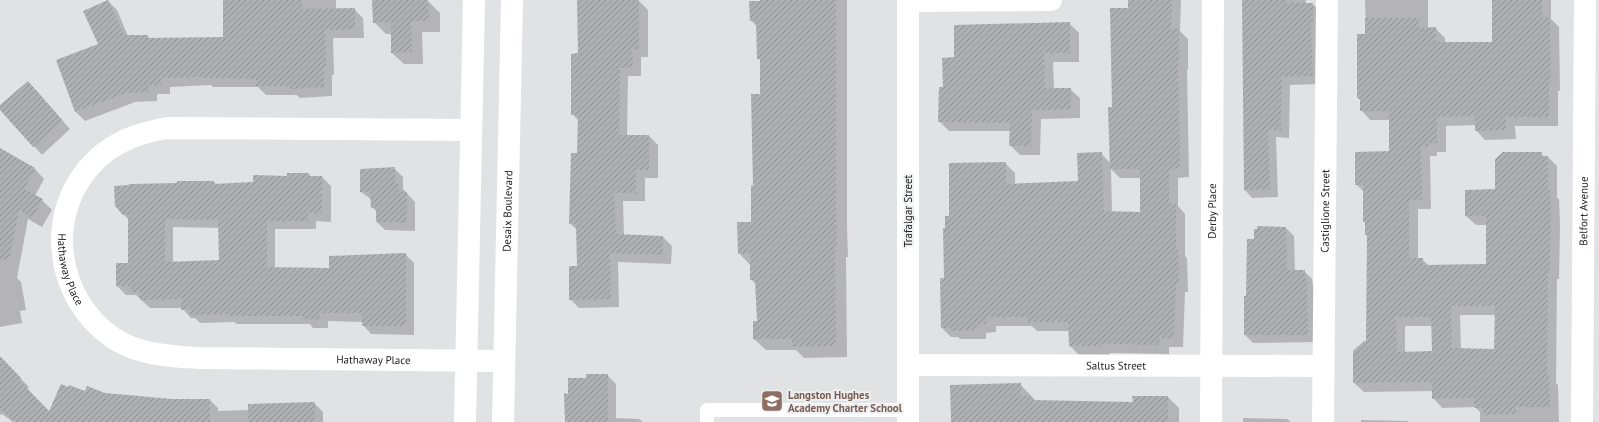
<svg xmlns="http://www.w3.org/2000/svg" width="1599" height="422" viewBox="0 0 1599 422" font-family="'PT Sans',sans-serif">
<defs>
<pattern id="building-hatch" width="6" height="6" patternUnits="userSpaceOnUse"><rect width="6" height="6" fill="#afb0b2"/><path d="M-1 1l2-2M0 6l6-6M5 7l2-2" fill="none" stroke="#8e8f90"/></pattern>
</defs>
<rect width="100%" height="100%" fill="#e1e2e4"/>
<path fill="#0003" fill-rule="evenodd" d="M225 0H336V10L354 9 363 18 364 38H333L334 75H332V96L300 98 297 95H266L258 87H213L211 85 170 87V94H157V101L135 102 85 121 76 112 100 45 108 1 117 10 128 36H147L151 39 224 38Z
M373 0H425L428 1 440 13V32H422L423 64H404L392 53V34H386L374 22Z
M581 0H634L639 1 648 10V57H641V76H628L627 136H649L658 145V178H645V201H623L624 236 663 237 672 246 671 264 618 262 619 307 579 308 570 299 578 267 577 230 570 223 578 154V120L572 114 579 54Z
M761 0H847V227L848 257H846L847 357 804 358 796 350H766L754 339V322H758L756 284 751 279 750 265 739 253 752 223 761 95V61L758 58 757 27 751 20Z
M1129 0H1189H1181L1180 31 1188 39V70H1187L1189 177 1178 178V206L1185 214V256L1187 258 1188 292H1185L1183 347H1169V354L1110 353V355H1079L1070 346 1069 331H1037L1032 326H996V332L986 333V339H960L958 337H951L942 328 946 229 950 217 1005 163 1015 173V184L1079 182 1101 153 1110 163 1113 108 1129 8ZM1111 169 1120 178H1141V213L1112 212Z
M1243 0H1306V4H1313L1321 12 1320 84 1290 85 1289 138 1276 137 1278 197 1252 198 1245 190Z
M1365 0H1428V28H1435L1445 38V43H1493V0H1551V19L1559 27 1560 91H1558V126H1515L1516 139 1485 140 1476 130V125L1446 126V152H1437V156H1430L1431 209H1418V259H1422L1429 266 1487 265V225H1476L1466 216 1541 153 1544 157H1548L1557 166V198L1559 199 1560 225 1559 279H1557L1556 383 1558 385 1559 422H1480V412L1475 407 1442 408 1433 398V391L1364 392 1354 383 1367 342 1368 237 1366 235V224L1364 221V192L1356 184 1390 152V120H1370L1361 110V101L1358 98 1366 35ZM1460 315H1496L1495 350 1461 349ZM1405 326H1432L1433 352 1405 353Z
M1069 23 1079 33V62H1053L1054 89H1070L1080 98V118L1041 119 1040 155H1020L1010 145 1011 131H949L939 121 944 88 955 58Z
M36 90 70 129 42 155 0 108V107Z
M0 149 35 169 44 179 35 196 42 200 52 210 42 227 28 219 17 278 21 282 26 310 20 311 22 323 0 327Z
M394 168 403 177V189L415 202V231L385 230 377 222V212L372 207V200L361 192Z
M308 174 312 177H322L331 186V222L316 221V229H275V268L330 269 405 254 414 263V335L371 334 363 325V322L328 321V328H313L310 324H237L234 322 200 323 195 318H191L182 308H150L136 295H126L117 286 129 264V220L124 215 214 182 217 185 254 183ZM173 227 220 228V261L173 263Z
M1286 228 1294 236 1295 271H1304L1312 279 1315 299 1316 342 1253 343 1245 335 1247 297 1255 240Z
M0 365 8 366 29 387 27 389 50 413 85 392 172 400H210L218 408V411L249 410 315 404 323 412V422H13L2 414 0 415Z
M607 375 616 384V418L639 419 643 422H565L569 395Z
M1020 384 1036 401 1134 403 1168 397 1179 408V422H952Z
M1243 418 1287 419 1291 422H1243Z
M1361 420 1408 421V422H1361Z"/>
<path fill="url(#building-hatch)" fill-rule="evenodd" d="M108 0 124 35H148V38L223 37V0H302V9L355 8V29L325 30 326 66H324V87L290 89V86H256V79L203 78V77L161 78 162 85H148L149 92 126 93 75 112 56 60 98 44 83 11Z
M372 0H428L429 21H411L412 52 391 53V22L373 23Z
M577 0H639V49H632L633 67 620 68 619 135H649V170H636V193H614L616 234 663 236V255L610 253 611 299 569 300V266H577L576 224H569L571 153H577L578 115H571V54L578 53Z
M760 0H836V214L837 246H835L836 346 792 347V339H753V321H757L755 280H750V253L738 254 737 222H751V185L753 186 751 94H760V59H757L756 21H750L749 1H760Z
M1128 0H1172L1171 29H1179V61H1178L1180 168 1169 169V203L1176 204V248H1178L1179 283H1176L1174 338H1160V345L1101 344V346H1069L1068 322H1027V317H987V324H977V330L950 331V328H941L940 278H944L943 228H945V216H949V163L1006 162V184L1078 181 1077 153 1102 152 1104 211 1140 212V169H1110L1108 107H1112L1110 8H1128Z
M1242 0H1286V3H1313V23H1311L1313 76 1282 77 1281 130H1268L1270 189 1244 190Z
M1492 0H1542V17H1550L1551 82H1549V117H1506V130L1475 131V116L1437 117V143H1428V147H1421L1422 200H1409V258H1423V265L1486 264V216H1465V190L1495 189V159L1503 152H1542V156H1548V189H1550L1551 215 1550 270H1548L1547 375H1549L1550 407H1516V414L1483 415 1484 408H1474V398L1432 399V382L1353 383V351L1364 341H1366L1367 235H1365V222H1363V185H1355V152L1389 151V111H1360V99L1357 98V34H1365V18H1419V28L1436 27V42H1492ZM1451 306H1495L1494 349 1452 348ZM1396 317H1431L1432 351 1397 352Z
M1070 22V53H1044L1045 88H1071V109L1032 110 1031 146H1009L1010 123 938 122 939 87H943L942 58 954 57V25Z
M28 81 62 120 33 147 0 110V105Z
M0 148 35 168 24 189 43 199 32 218 19 210 9 260H0Z
M395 167V183L399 184V192H407V223L376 222V207L371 208 370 192H360V169Z
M287 173H309V176H322V213H308V221H267V267L329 268V256L406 253V326H362V313H320V320L303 319V316H227V314L190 315V309L181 310V299L140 300V292H131V286H116V263H128V215H123L115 206 114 186 129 185V184L177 183V181H214V184L253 182V175L287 176ZM165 219 218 220 219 260 165 262Z
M1257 226 1286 227 1287 270H1305V278L1307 279 1308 335H1244V296H1246L1247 239H1254V229H1257Z
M0 356 21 378 20 381 49 411 61 384 68 387 69 385 85 391 87 386 105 393 172 399H210V422H15L0 409Z
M586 374H608V422H565L564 393 568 394V378H586Z
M1021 383V396L1031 395V400L1133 402 1132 396H1168V422H951L950 385Z
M315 402V422H248V404Z"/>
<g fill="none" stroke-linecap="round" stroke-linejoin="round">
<path stroke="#fff" stroke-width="14" d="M707 422V410H908"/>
<g stroke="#fff" stroke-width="22">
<path d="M908 1 1051 0"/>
<path id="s1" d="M471 130 168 128C142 132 117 140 97 159 43 210 54 297 113 338 139 355 169 356 198 358L504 361"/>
<path id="s2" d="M908 365 1323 366"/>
<path d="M908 422V0"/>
<path id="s3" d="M1211 422 1213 0"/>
<path id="s4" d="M1323 422 1327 0"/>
<path id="s5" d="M1582 422 1585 0"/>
</g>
<g stroke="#fff" stroke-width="22">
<path d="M465 422 474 0"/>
<path id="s6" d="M503 422 512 0"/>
</g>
</g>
<defs>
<g id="school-square" transform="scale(1.15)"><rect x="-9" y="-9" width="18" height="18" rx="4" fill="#8d6e63" stroke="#eeeff1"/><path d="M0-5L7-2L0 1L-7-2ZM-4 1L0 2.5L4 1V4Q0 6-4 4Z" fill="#fff"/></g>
</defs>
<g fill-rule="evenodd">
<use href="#school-square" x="772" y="401"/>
</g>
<g text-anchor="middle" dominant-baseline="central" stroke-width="4" stroke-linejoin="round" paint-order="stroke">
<g font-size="11" fill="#222223" stroke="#eeeff1">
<text stroke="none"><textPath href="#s6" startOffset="211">Desaix Boulevard</textPath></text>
<text transform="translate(908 211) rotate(-90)">Trafalgar Street</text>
<text stroke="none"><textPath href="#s3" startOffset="211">Derby Place</textPath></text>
<text stroke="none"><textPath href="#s4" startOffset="211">Castiglione Street</textPath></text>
<text stroke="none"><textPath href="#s5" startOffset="211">Belfort Avenue</textPath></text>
<text stroke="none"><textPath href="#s1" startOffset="503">Hathaway Place</textPath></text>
<text stroke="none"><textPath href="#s1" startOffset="851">Hathaway Place</textPath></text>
<text stroke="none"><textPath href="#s2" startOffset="208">Saltus Street</textPath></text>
</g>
<g font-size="11" font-weight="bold" fill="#785e54" stroke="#eeeff1" text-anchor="start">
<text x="788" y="395">Langston Hughes<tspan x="788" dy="13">Academy Charter School</tspan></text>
</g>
</g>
</svg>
